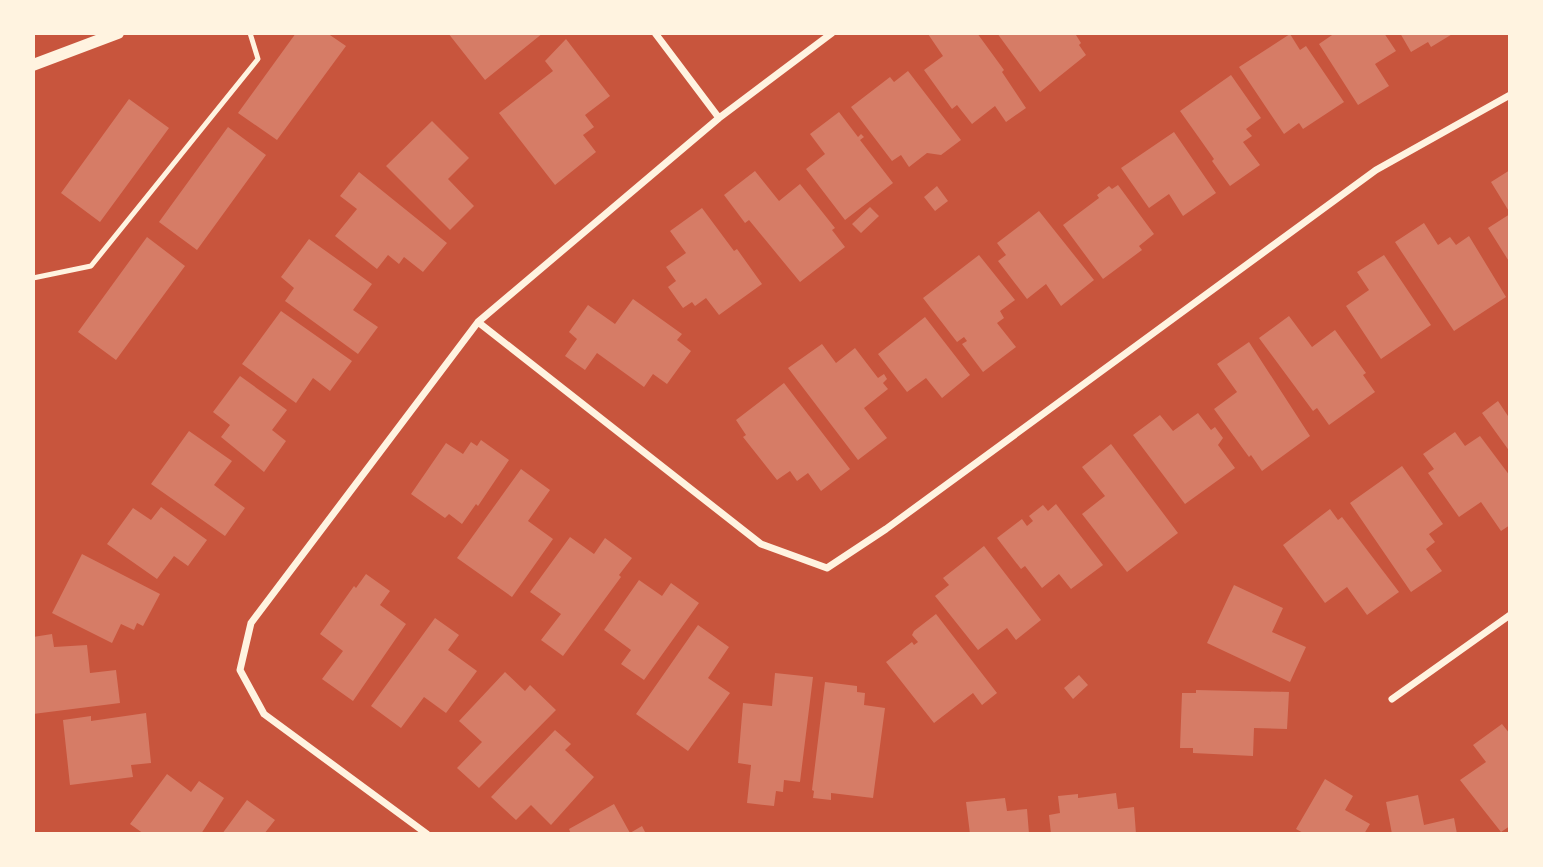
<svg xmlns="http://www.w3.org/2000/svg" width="1543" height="867" viewBox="0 0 1543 867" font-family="'Fira Sans',sans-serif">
<rect width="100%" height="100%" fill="#c8553d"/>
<path fill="#d67c66" d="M296 33H327L346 46 277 140 238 113Z
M448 33H543L485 80Z
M929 33H977L1004 70 1002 72 1026 108 1006 122 995 106 972 124 957 105 952 109 924 70 943 56 928 34Z
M997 33H1078L1076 35 1081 43 1079 45 1086 55 1040 92Z
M1335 33H1384L1396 51 1375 64 1389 86 1358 105 1319 44Z
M1400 33H1454L1431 47 1428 42 1411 52Z
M1290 34 1300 50 1306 46 1344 102 1303 129 1299 123 1284 134 1239 67Z
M566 39 610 96 585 115 594 127 583 135 596 152 555 185 499 113 553 71 545 61Z
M908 71 961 140 941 155 927 153 909 167 901 155 892 161 851 107 890 77 894 82Z
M1231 75 1261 118 1246 129 1252 136 1243 142 1260 165 1230 186 1212 161 1214 159 1180 111Z
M129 99 169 128 100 222 61 193Z
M839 112 858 137 861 134 864 137 860 140 893 183 845 220 806 169 825 154 810 134Z
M432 121 469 158 448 179 474 206 450 230 386 166Z
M228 127 266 155 197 250 159 222Z
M1174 132 1216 193 1183 216 1169 194 1149 208 1121 168Z
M1510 170V213L1491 182Z
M755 171 779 201 800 184 835 228 832 230 845 247 800 282 749 220 745 223 724 195Z
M359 172 447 243 423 272 404 257 399 264 388 255 377 269 335 236 357 209 340 196Z
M1118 185 1154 234 1139 246 1142 250 1103 279 1063 225 1099 198 1097 195 1109 186 1112 189Z
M937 186 948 201 935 211 924 197Z
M870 207 879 216 861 233 852 224Z
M702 208 734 251 737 249 762 284 719 315 706 298 695 306 692 302 683 308 668 287 676 281 666 267 686 253 670 231Z
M1039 211 1094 280 1061 306 1046 284 1027 299 998 261 1006 255 997 243Z
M1510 214V263L1488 228Z
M1424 223 1438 245 1450 237 1456 245 1469 236 1506 297 1454 331 1395 242Z
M147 237 185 266 116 360 78 332Z
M309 239 372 284 353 310 378 327 358 354 285 301 294 288 281 277Z
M979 255 1015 300 1000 311 1004 318 997 323 1016 347 983 372 962 344 967 341 964 337 957 342 923 298Z
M1384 255 1431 325 1381 359 1346 306 1369 290 1357 272Z
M633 299 682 334 677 340 691 351 667 384 653 374 644 387 597 353 585 370 565 356 577 339 569 332 588 305 615 324Z
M281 311 352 361 330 391 313 378 296 403 242 364Z
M1289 316 1312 347 1335 330 1366 373 1363 375 1375 392 1329 425 1317 408 1313 411 1259 338Z
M925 317 970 375 942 398 926 378 907 392 878 354Z
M1249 342 1310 436 1262 471 1251 455 1249 457 1214 409 1237 392 1217 364Z
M822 344 836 363 855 348 878 378 884 374 887 379 883 383 888 389 864 408 887 438 858 460 788 368Z
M240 376 287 410 272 430 286 441 264 472 221 437 230 425 213 412Z
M784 383 850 469 821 491 808 473 797 481 790 471 777 480 743 437 746 435 736 420Z
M1498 401 1508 416 1510 414V452L1482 413Z
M1198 413 1211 430 1215 427 1223 438 1218 445 1235 468 1185 504 1133 435 1160 415 1173 431Z
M189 431 232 461 214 485 245 508 225 536 151 484Z
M1455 432 1465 446 1480 436 1510 476V525L1501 531 1481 502 1459 517 1428 473 1434 469 1423 454Z
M481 440 509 460 478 506 476 504 462 524 449 514 445 518 411 494 446 443 463 454 471 442 477 446Z
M1111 444 1178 533 1127 572 1082 514 1105 496 1082 467Z
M1402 466 1443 524 1429 534 1435 542 1426 549 1442 571 1411 592 1350 503Z
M521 469 550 490 528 521 553 539 512 597 457 558Z
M1056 504 1103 565 1071 589 1059 574 1042 588 1025 566 1021 569 997 538 1022 519 1027 526 1033 521 1029 516 1043 505 1048 511Z
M161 507 207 540 188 566 174 556 157 579 107 544 133 508 151 520Z
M1330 509 1338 520 1342 517 1399 592 1367 615 1347 587 1325 603 1283 545Z
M570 537 594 554 605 538 632 558 619 575 621 577 563 656 541 640 561 614 530 592Z
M984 546 1041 620 1016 640 1007 628 978 650 935 596 949 585 943 578Z
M82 554 160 594 143 626 137 623 134 630 121 624 112 643 52 613Z
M366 574 390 591 380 605 406 624 353 701 322 679 343 651 320 634 354 586 356 588Z
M639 580 662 596 671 583 699 603 644 680 621 664 631 650 604 630Z
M1234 585 1283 608 1272 632 1306 647 1290 682 1207 643Z
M936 614 997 693 982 705 973 693 934 723 886 662 912 642 914 645 918 642 912 635 914 631Z
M435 618 459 635 448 650 477 671 446 713 424 697 401 728 371 706Z
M698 625 729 647 708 678 730 693 688 751 636 714Z
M52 634 54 647 87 645 90 673 116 670 120 703 33 714V637Z
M505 672 525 691 530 685 556 710 479 788 457 768 482 742 459 721Z
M775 673 813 677 800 782 784 780 783 792 776 791 774 806 747 803 751 765 738 763 743 703 772 706Z
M1079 675 1088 685 1073 699 1064 688Z
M825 682 857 686V692L865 693 864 705 885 708 873 798 831 793V800L813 798 814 791 812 790Z
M1196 690 1289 692 1287 729 1254 728 1253 756 1193 753V748H1180L1182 693H1196Z
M146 713 151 763 131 765 133 777 70 785 63 720 91 716V721Z
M1502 724 1510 734V826L1501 832 1460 780 1486 762 1473 745Z
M555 730 571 744 565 750 594 777 551 825 531 805 516 820 491 797Z
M167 774 191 792 199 781 224 798 201 834H144L130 824Z
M1325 779 1353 796 1345 810 1370 824 1364 834H1305L1296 829Z
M1116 793 1118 809 1134 807 1136 834H1051L1049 815 1060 813 1058 796 1078 794V798Z
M1418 795 1424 825 1454 818 1457 834H1392L1386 802Z
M1005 798 1007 811 1027 809 1029 834H970L966 802Z
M247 800 275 820 264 834H222Z
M614 804 630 833 642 826 646 834H571L569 829Z"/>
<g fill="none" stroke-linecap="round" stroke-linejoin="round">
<path stroke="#fff3e0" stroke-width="5" d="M33 278 91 266 258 59 250 33"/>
<path stroke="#fff3e0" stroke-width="7" d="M655 33 719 118
M478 322 761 544 827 568 886 529 1376 170 1510 95
M1392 699 1510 615
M427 834 264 714 240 670 251 623 478 322 719 118 832 33"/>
<path stroke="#fff3e0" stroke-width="12" d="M33 65 118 33"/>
</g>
<rect width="1543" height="867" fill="none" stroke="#fff3e0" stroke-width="70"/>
</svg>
